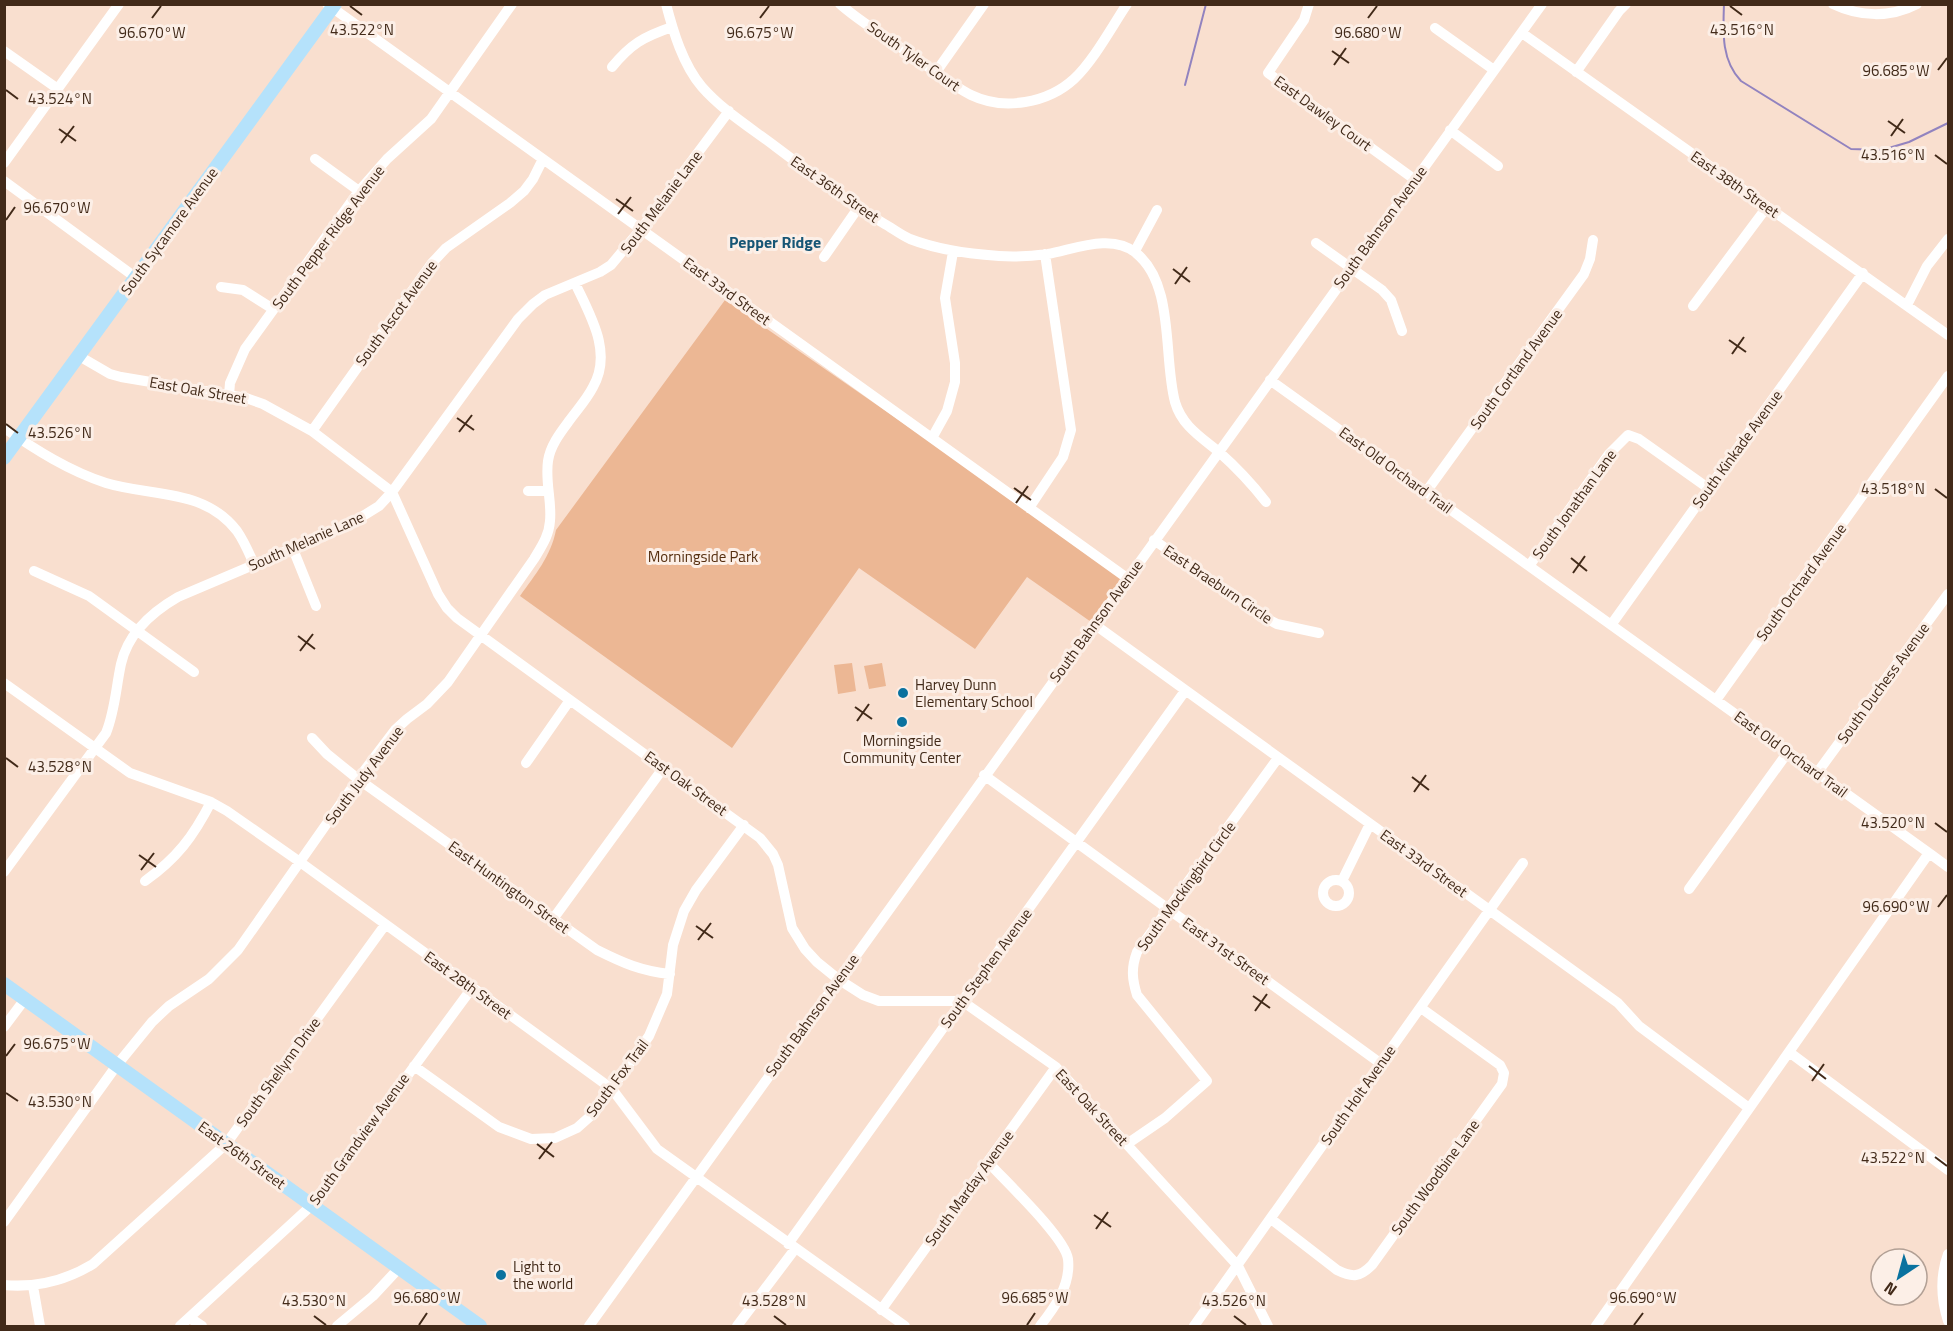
<svg xmlns="http://www.w3.org/2000/svg" width="1953" height="1331" viewBox="0 0 1953 1331" font-family="'Titillium Web',sans-serif">
<rect width="100%" height="100%" fill="#f9dfcf"/>
<path fill="#ecb794" d="M725 300 1127 578 1094 624 1027 577 975 649 859 568 732 748 520 596C535 575 551 556 556 530Z
M852 663 856 691 838 694 834 665Z
M882 663 886 686 869 689 864 666Z"/>
<g fill="none" stroke-linecap="round" stroke-linejoin="round">
<path stroke="#9283bf" stroke-width="2" d="M1724 4C1723 32 1721 60 1741 81L1851 149 1882 150 1909 142 1948 123
M1185 85 1206 4"/>
<path stroke="#fff" stroke-width="10" d="M327 4 1127 578
M666 4C673 31 683 65 702 87 722 110 751 128 776 147 811 173 845 201 883 223 892 228 901 235 910 239 938 250 969 254 999 256 1014 257 1033 256 1048 254 1075 249 1112 233 1136 253 1175 284 1163 357 1175 402 1182 426 1201 437 1219 452 1236 467 1252 484 1266 502
M840 4C860 22 885 36 907 52 928 66 949 84 971 95 1004 111 1048 103 1074 79 1094 60 1111 28 1127 4
M1309 4 1304 20 1268 73 1414 179
M1833 4C1860 17 1890 18 1917 4
M1435 28 1494 70
M1522 33 1948 335
M4 51 58 89
M612 67C631 44 643 37 672 27
M936 72 984 4
M1576 72 1619 11 1626 4
M1450 130 1498 166
M315 159 359 191
M4 163 119 4
M4 181 135 277
M1316 243 1382 290 1391 300 1402 331
M1135 251 1157 210
M824 257 858 208
M221 287 243 290 273 309
M1907 305 1927 266 1948 239
M1693 306 1767 207
M79 356 110 374 121 377 246 398 263 404 312 431 392 492 438 594 447 608 457 618 760 838 773 854 778 865 792 928 805 949 817 962 838 979 863 995 879 1001H962L1056 1067 1238 1266 1268 1326
M1270 380 1929 853 1596 1326
M229 395 230 383 245 349 359 191 387 159 431 119 512 4
M4 428C36 450 69 471 106 483 152 497 204 488 237 531 244 541 249 553 254 564
M312 431 432 263 446 248 510 203 524 191 533 179 543 159
M932 438 947 411 955 382V363L945 298 953 252
M528 491H547
M1426 492 1584 274 1590 259 1593 240
M1029 508 1063 457 1071 430 1045 254
M1154 540 1260 615 1277 624 1319 633
M293 549 316 606
M1529 566 1609 454 1628 435 1639 439 1708 488
M34 571 89 596 194 672
M1094 624 1618 1003 1639 1026 1749 1108
M1611 625 1863 273
M4 683 130 773 211 802 227 811 300 862 612 1089 657 1149 905 1326
M1716 700 1948 376
M312 738 327 754 358 779 597 950C623 963 641 971 670 974
M526 763 570 700
M1817 773 1948 594
M984 775 1380 1063
M1929 853 1948 867
M4 872 106 733C115 711 116 687 121 664 128 633 152 612 178 597L350 524 379 506 392 492 518 319 533 304 545 295 600 272 611 265 641 229 729 111
M1323 893a13 13 0 1 1 26 0a13 13 0 1 1-26 0Z
M145 881C177 858 193 837 211 802
M1342 881 1370 824
M1689 889 1788 752
M553 919 664 767
M4 1027 25 999
M1789 1052 1948 1170
M414 1066 499 1127 531 1139 555 1138 577 1128 595 1112 649 1036 667 994 673 945 684 911 696 890 744 825
M1127 1144 1165 1118 1207 1081 1137 995C1132 979 1131 968 1137 952L1278 758
M988 1162C1005 1181 1065 1237 1068 1259 1071 1285 1055 1307 1040 1326
M1271 1219 1337 1270C1353 1278 1360 1277 1372 1265L1502 1084 1504 1073 1500 1065 1421 1008
M4 1222 117 1065 152 1022 169 1006 209 979 238 950 358 779 395 730 407 719 427 704 448 682 534 559C541 547 549 536 550 521 552 501 545 482 548 461 550 446 560 433 569 421 577 410 587 399 593 387 613 352 590 315 575 283
M788 1244 1185 691
M1948 1254C1940 1276 1941 1299 1948 1321
M4 1285C37 1288 65 1281 93 1264L226 1144 385 925
M33 1286 40 1326
M881 1310 1056 1067
M190 1318 202 1326
M180 1326 312 1205 472 988
M337 1326 373 1296 399 1268
M589 1326 1542 4
M737 1326 795 1249
M1194 1326 1523 863"/>
<path stroke="#b5e2fb" stroke-width="14" d="M4 458 335 4
M4 984 480 1326"/>
</g>
<path fill="none" stroke="#422a19" stroke-width="2" d="M350 6 362 15M1730 6 1742 15M152 18 161 6M760 18 769 6M1368 18 1377 6M1332 51 1349 63M1334 65 1346 48M1938 70 1947 58M6 90 18 99M1888 121 1905 133M59 129 76 141M1891 136 1903 119M61 143 74 126M1935 155 1947 164M616 199 633 211M618 214 631 197M6 220 15 207M1173 269 1190 282M1175 284 1187 267M1729 340 1746 352M1732 354 1744 337M457 418 474 430M6 424 18 433M459 432 472 415M1014 488 1031 500M1935 489 1947 498M1016 503 1028 486M1571 558 1587 571M1573 573 1585 556M298 636 315 649M300 651 313 634M855 707 872 719M857 721 869 704M6 758 18 767M1412 777 1429 790M1414 792 1426 775M1935 823 1947 832M139 855 156 867M141 870 154 853M1938 907 1947 895M696 926 713 938M698 940 711 923M1253 996 1270 1008M1255 1011 1267 994M6 1056 15 1044M1809 1066 1826 1079M1812 1081 1824 1064M6 1093 18 1101M537 1144 554 1157M1935 1157 1947 1166M539 1159 552 1142M1094 1215 1111 1227M1096 1229 1108 1212M314 1316 326 1325M774 1316 786 1325M1234 1316 1246 1325M419 1325 427 1313M1027 1325 1035 1313M1634 1325 1643 1313"/>
<g fill="#0a729f" stroke="#fcefe7" stroke-width="2">
<circle cx="903" cy="693" r="6"/>
<circle cx="902" cy="722" r="6"/>
<circle cx="501" cy="1275" r="6"/>
</g>
<g text-anchor="middle" dominant-baseline="central" stroke-width="6" stroke-linejoin="round" paint-order="stroke">
<g font-size="15" fill="#422a19" stroke="#fcefe7">
<text transform="translate(914 56) rotate(35)">South Tyler Court</text>
<text transform="translate(1323 113) rotate(36)">East Dawley Court</text>
<text transform="translate(1735 184) rotate(35)">East 38th Street</text>
<text transform="translate(835 189) rotate(35)">East 36th Street</text>
<text transform="translate(661 202) rotate(-53)">South Melanie Lane</text>
<text transform="translate(1380 227) rotate(-54)">South Bahnson Avenue</text>
<text transform="translate(169 231) rotate(-54)">South Sycamore Avenue</text>
<text transform="translate(328 237) rotate(-53)">South Pepper Ridge Avenue</text>
<text transform="translate(727 291) rotate(36)">East 33rd Street</text>
<text transform="translate(396 313) rotate(-54)">South Ascot Avenue</text>
<text transform="translate(1516 369) rotate(-54)">South Cortland Avenue</text>
<text transform="translate(198 390) rotate(10)">East Oak Street</text>
<text transform="translate(1737 449) rotate(-54)">South Kinkade Avenue</text>
<text transform="translate(1396 470) rotate(36)">East Old Orchard Trail</text>
<text transform="translate(1574 504) rotate(-54)">South Jonathan Lane</text>
<text transform="translate(306 541) rotate(-24)">South Melanie Lane</text>
<text transform="translate(1801 582) rotate(-54)">South Orchard Avenue</text>
<text transform="translate(1218 584) rotate(34)">East Braeburn Circle</text>
<text transform="translate(1096 621) rotate(-54)">South Bahnson Avenue</text>
<text transform="translate(1883 683) rotate(-54)">South Duchess Avenue</text>
<text transform="translate(1791 754) rotate(36)">East Old Orchard Trail</text>
<text transform="translate(364 775) rotate(-53)">South Judy Avenue</text>
<text transform="translate(686 783) rotate(36)">East Oak Street</text>
<text transform="translate(1424 863) rotate(36)">East 33rd Street</text>
<text transform="translate(1186 886) rotate(-54)">South Mockingbird Circle</text>
<text transform="translate(509 887) rotate(36)">East Huntington Street</text>
<text transform="translate(1226 951) rotate(36)">East 31st Street</text>
<text transform="translate(986 968) rotate(-54)">South Stephen Avenue</text>
<text transform="translate(468 985) rotate(36)">East 28th Street</text>
<text transform="translate(812 1015) rotate(-54)">South Bahnson Avenue</text>
<text transform="translate(278 1072) rotate(-54)">South Shellynn Drive</text>
<text transform="translate(617 1078) rotate(-53)">South Fox Trail</text>
<text transform="translate(1358 1095) rotate(-55)">South Holt Avenue</text>
<text transform="translate(1092 1107) rotate(47)">East Oak Street</text>
<text transform="translate(359 1139) rotate(-54)">South Grandview Avenue</text>
<text transform="translate(242 1155) rotate(36)">East 26th Street</text>
<text transform="translate(1435 1177) rotate(-54)">South Woodbine Lane</text>
<text transform="translate(969 1188) rotate(-54)">South Marday Avenue</text>
</g>
<g font-size="15" fill="#552e0f" stroke="#fcefe7">
<text x="703" y="556">Morningside Park</text>
</g>
<g font-size="15" fill="#422a19" stroke="#fcefe7" text-anchor="start">
<text x="915" y="684">Harvey Dunn<tspan x="915" dy="17">Elementary School</tspan></text>
<text x="902" y="740" text-anchor="middle">Morningside<tspan x="902" dy="17">Community Center</tspan></text>
<text x="513" y="1266">Light to<tspan x="513" dy="17">the world</tspan></text>
</g>
<g font-size="16" font-weight="bold" fill="#175675" stroke="#fcefe7">
<text x="775" y="242">Pepper Ridge</text>
</g>
</g>
<g font-size="15" text-anchor="middle" fill="#422a19" stroke="#fcefe7" stroke-width="6" stroke-linejoin="round" paint-order="stroke">
<text x="362" y="35">43.522°N</text>
<text x="1742" y="35">43.516°N</text>
<text x="152" y="38">96.670°W</text>
<text x="760" y="38">96.675°W</text>
<text x="1368" y="38">96.680°W</text>
<text x="1896" y="76">96.685°W</text>
<text x="60" y="104">43.524°N</text>
<text x="1893" y="160">43.516°N</text>
<text x="57" y="213">96.670°W</text>
<text x="60" y="438">43.526°N</text>
<text x="1893" y="494">43.518°N</text>
<text x="60" y="772">43.528°N</text>
<text x="1893" y="828">43.520°N</text>
<text x="1896" y="912">96.690°W</text>
<text x="57" y="1049">96.675°W</text>
<text x="60" y="1107">43.530°N</text>
<text x="1893" y="1163">43.522°N</text>
<text x="427" y="1303">96.680°W</text>
<text x="1035" y="1303">96.685°W</text>
<text x="1643" y="1303">96.690°W</text>
<text x="314" y="1306">43.530°N</text>
<text x="774" y="1306">43.528°N</text>
<text x="1234" y="1306">43.526°N</text>
</g>
<rect width="1953" height="1331" fill="none" stroke="#422a19" stroke-width="12"/>
<g transform="translate(1899 1277) rotate(216)"><circle r="28" fill="#fcefe7" stroke="#b2a095" stroke-width="1.5"/>
<path d="M0-4.5L10 22L0 15L-10 22Z" fill="#0a729f"/>
<text y="-9" font-size="16" font-weight="bold" text-anchor="middle" fill="#422a19">N</text>
</g>
</svg>
